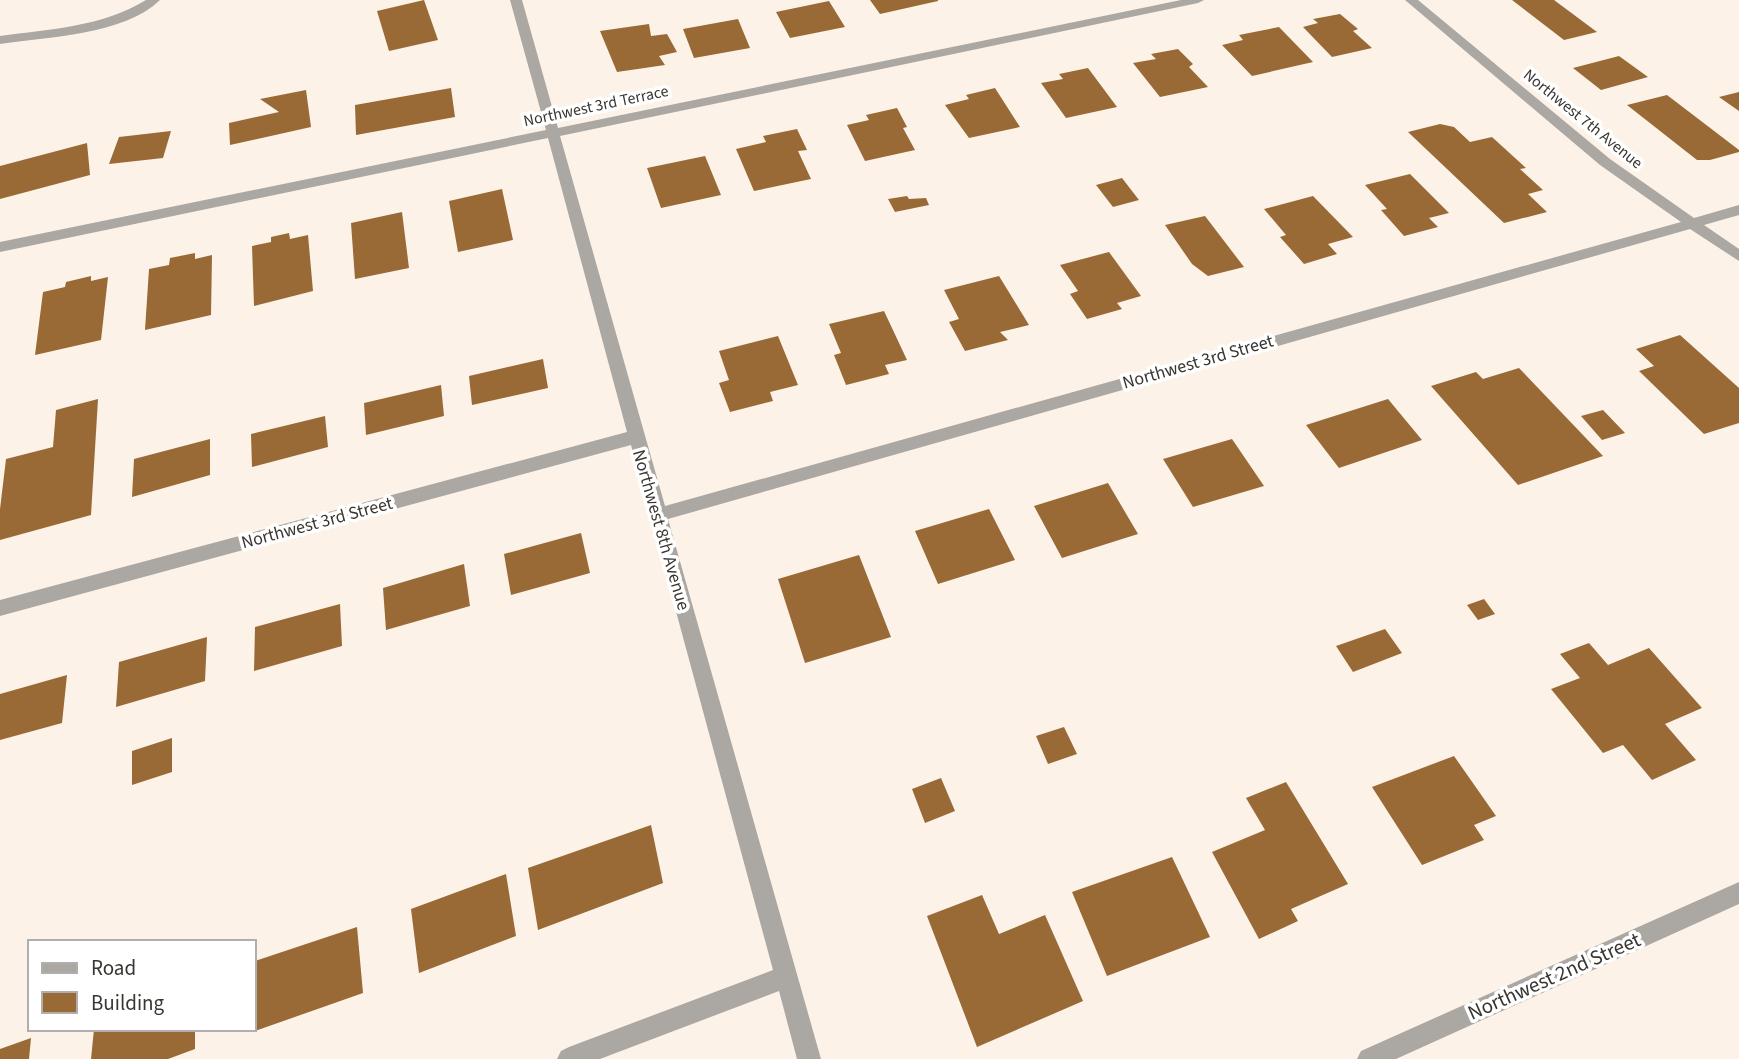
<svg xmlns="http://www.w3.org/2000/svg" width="1739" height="1059" viewBox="0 0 1739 1059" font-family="'Source Sans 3',sans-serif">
<rect width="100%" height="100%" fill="#fcf2e8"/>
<path fill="#996a36" d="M424 0 438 40 389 51 377 11Z
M870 0H938V1L880 14Z
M1512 0H1554L1597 32 1564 40Z
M829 1 845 27 790 38 776 12Z
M1340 14 1358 29 1353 31 1372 48 1332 57 1303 27 1318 23 1313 19Z
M738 19 750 48 694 58 683 29Z
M649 24 651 36 667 34 677 52 659 56 665 65 617 72 600 31Z
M1279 27 1313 62 1252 76 1222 45 1243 40 1239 35Z
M1178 49 1193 64 1189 67 1208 87 1160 97 1133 63 1156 59 1151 54Z
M1619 56 1648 77 1601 90 1573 68Z
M1088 68 1117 107 1066 118 1041 83 1063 79 1059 74Z
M451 88 455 117 356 135 355 105Z
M995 88 1020 127 969 138 945 105 969 99 966 95Z
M306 90 311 127 230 145 229 123 279 112 260 99Z
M1739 92V111L1719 97Z
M1667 95 1739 150V152L1710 160H1697L1627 105Z
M897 108 907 127 903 128 915 150 865 161 847 125 869 120 866 115Z
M1440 124 1454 127 1470 142 1492 137 1526 168 1520 169 1543 190 1528 194 1547 212 1504 223 1408 132Z
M797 129 807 150 798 151 811 179 754 191 736 149 766 142 763 136Z
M171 131 163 158 109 164 119 137Z
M87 143 90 175 0 199V166Z
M705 156 721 195 661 208 647 168Z
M1410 174 1449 213 1429 218 1438 227 1404 236 1381 210 1387 209 1365 185Z
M1122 178 1139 200 1113 207 1096 185Z
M502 189 513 240 458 252 449 201Z
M907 196 909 199 926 198 929 205 895 212 888 199Z
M1313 196 1353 237 1328 244 1337 254 1304 264 1280 237 1286 235 1264 209Z
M402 212 409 268 355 279 351 223Z
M1205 216 1244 267 1208 276 1192 264 1165 225Z
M289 233 290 239 308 235 313 291 254 306 252 246 271 242V237Z
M1109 252 1141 296 1117 303 1122 309 1087 319 1070 294 1078 291 1060 265Z
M195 253V259L212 255 211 315 145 330 149 269 169 265 170 258Z
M91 276V281L108 277 101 340 35 355 43 292 65 287 66 282Z
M999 276 1029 325 1000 332 1008 340 965 351 949 322 959 319 944 290Z
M884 311 907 360 885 365 889 374 846 385 834 355 841 353 829 324Z
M1680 335 1739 388V423L1704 434 1639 371 1654 366 1636 349Z
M778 336 798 385 770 392 773 401 730 412 719 383 729 380 719 351Z
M543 359 548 388 472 405 469 376Z
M1519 368 1603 456 1518 485 1431 386 1476 372 1483 379Z
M441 385 444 416 366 435 364 403Z
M98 399 91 515 0 540V509L6 459 53 447 56 410Z
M1388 399 1422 440 1339 468 1306 425Z
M1603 410 1625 433 1602 440 1581 416Z
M325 416 328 447 252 467 251 434Z
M210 439V475L132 497 134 459Z
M1232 439 1264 486 1193 507 1163 459Z
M1108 483 1138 534 1062 558 1034 506Z
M989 509 1015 560 938 584 915 531Z
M581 533 590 573 511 595 504 554Z
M859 555 891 637 805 663 778 579Z
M464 564 470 606 386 630 383 588Z
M1484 599 1495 614 1478 620 1467 605Z
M340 604 342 646 254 671 255 627Z
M1385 629 1402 653 1353 672 1336 646Z
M207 637 205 681 116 707 119 662Z
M1589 643 1608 665 1649 648 1702 708 1665 724 1696 760 1652 780 1623 745 1603 753 1551 689 1580 678 1560 654Z
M67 675 62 723 0 740V694Z
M1064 727 1077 754 1048 764 1036 736Z
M172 738V772L132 785V751Z
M1454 756 1496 816 1474 825 1484 840 1422 865 1372 787Z
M941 778 955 811 925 823 912 789Z
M1286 782 1348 884 1291 909 1298 921 1259 939 1212 852 1265 830 1246 798Z
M651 825 663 883 538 930 528 868Z
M1172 857 1210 937 1107 976 1072 892Z
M506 874 516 936 419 973 411 909Z
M982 895 999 934 1045 915 1083 1001 977 1047 927 916Z
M357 927 363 993 255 1031V961Z
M94 1029H195V1049L168 1059H91Z
M31 1038 29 1059H0V1049Z"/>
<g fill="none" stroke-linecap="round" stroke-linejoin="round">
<path fill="#aba7a3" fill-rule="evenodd" d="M146 0H160C124 35 47 37 0 44V36C50 29 102 27 146 0Z
M510 0H522L558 128 1181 0H1204L1198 3 560 136 665 506 1681 222 1600 165 1405 0H1418L1610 159 1694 218 1739 205V215L1704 225 1739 249V261L1690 229 668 519 821 1059H797L779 991 600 1059H557L561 1051 569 1047 773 970 631 445 0 616V600L627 432 548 138 0 252V242L546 130Z
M1739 882V904L1396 1059H1357L1361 1051Z"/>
</g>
<g text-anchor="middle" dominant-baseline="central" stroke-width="7" stroke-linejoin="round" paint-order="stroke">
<g font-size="16" fill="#393632" stroke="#fff">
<text transform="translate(596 106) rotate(-12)">Northwest 3rd Terrace</text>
<text transform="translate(1583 119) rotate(39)">Northwest 7th Avenue</text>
</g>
<g font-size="18" fill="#393632" stroke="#fff">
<text transform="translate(1198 362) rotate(-16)">Northwest 3rd Street</text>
<text transform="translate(317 523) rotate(-15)">Northwest 3rd Street</text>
<text transform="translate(661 530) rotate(74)">Northwest 8th Avenue</text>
</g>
<g font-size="21" fill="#393632" stroke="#fff">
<text transform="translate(1554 976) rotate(-24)">Northwest 2nd Street</text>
</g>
</g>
<rect x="28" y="940" width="228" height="91" fill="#ffffff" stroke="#b0afad" stroke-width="2"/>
<rect x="42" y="963" width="35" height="10" fill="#aba7a3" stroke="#b0afad" stroke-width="2"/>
<text x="91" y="975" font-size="21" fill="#393632">Road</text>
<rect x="42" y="992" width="35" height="21" fill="#996a36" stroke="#b0afad" stroke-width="2"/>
<text x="91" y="1010" font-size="21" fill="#393632">Building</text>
</svg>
